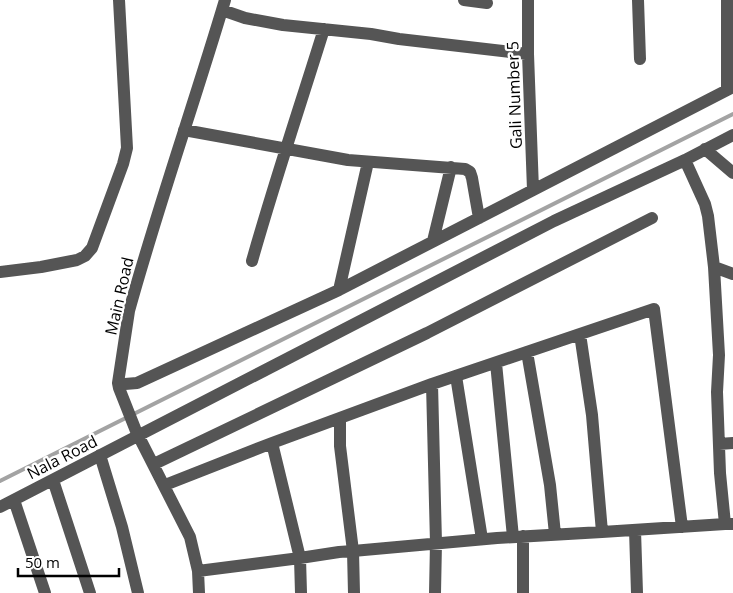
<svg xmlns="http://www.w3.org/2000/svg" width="733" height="593" viewBox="0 0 733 593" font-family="'Open Sans',sans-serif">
<rect width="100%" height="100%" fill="#fff"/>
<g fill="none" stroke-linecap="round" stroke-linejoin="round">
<path stroke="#a3a3a3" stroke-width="4" d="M0 481 733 114"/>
<path stroke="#555" stroke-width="12" d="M464 0 487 3
M528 0V54L533 190
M638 0 640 59
M727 0V90
M222 10 245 18 283 25 371 34 399 39 528 54
M184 130 348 160 465 169 470 172 472 178 479 218
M705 149 733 173
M685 160 705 204 708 216 714 267 719 355 717 392 720 473 725 524
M433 241 451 167
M252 261C274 183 300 106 324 29
M714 267 733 274
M0 272 41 267 77 260 85 256 92 248 123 164 127 148 119 0
M339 290 368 162
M580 334 592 415 602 532
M527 352 550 485 555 534
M496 363 513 537
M456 376 482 539
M118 383 125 384 137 383 339 290 733 87
M432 384 436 543 435 593
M340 418V446L353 551 354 593
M272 443 300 558 301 593
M719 444 733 443
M100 455 122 527 138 593
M154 464 427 333 652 218
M53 480 90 593
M165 485 272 443 432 384 654 309 682 527
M14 500 45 593
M0 507 554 221 685 160 733 135
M635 530 637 593
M523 536V593
M198 571 300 558 339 552 353 551 497 538 602 532 725 524H733
M199 593 198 571 190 537 136 431 119 388 118 383 129 311C158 206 194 104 225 0"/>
</g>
<g text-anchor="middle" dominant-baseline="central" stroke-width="4.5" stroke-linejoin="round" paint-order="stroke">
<g font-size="16" fill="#000" stroke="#fff">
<text transform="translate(514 95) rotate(-92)">Gali Number 5</text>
<text transform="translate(119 296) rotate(-77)">Main Road</text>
<text transform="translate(62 457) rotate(-27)">Nala Road</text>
</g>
</g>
<path d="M18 568v8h101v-8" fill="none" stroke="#000000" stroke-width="2.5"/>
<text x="25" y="568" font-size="15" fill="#000000" stroke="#ffffff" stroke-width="4" paint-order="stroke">50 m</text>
</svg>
